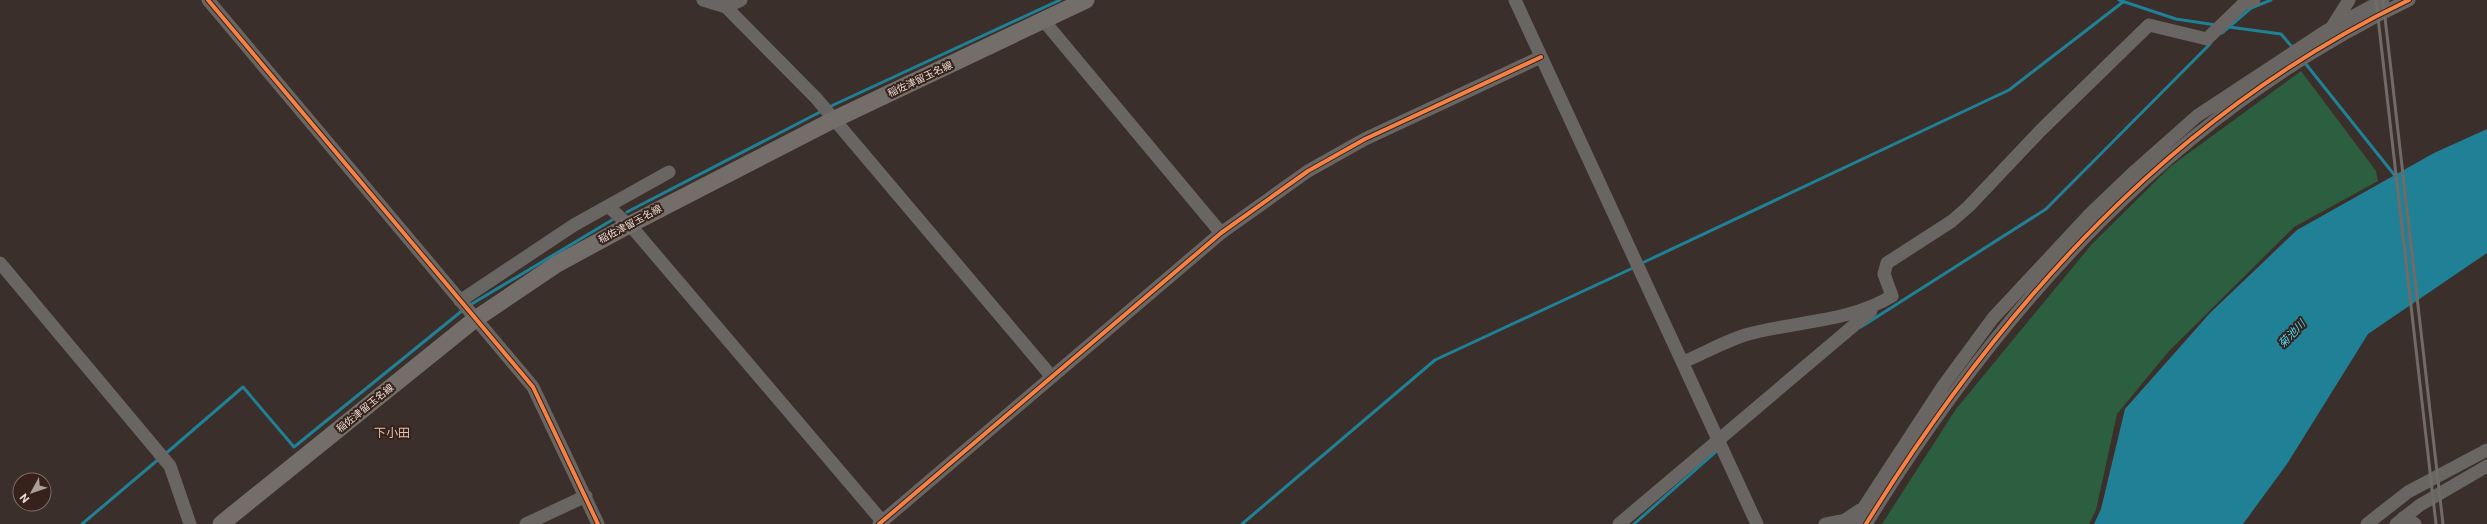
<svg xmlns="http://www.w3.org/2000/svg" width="2487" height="524" viewBox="0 0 2487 524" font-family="Roboto,'Noto Sans JP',sans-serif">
<rect width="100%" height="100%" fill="#3a2f2a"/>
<path fill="#2c5e40" d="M2301 71 2376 171 2378 181 2294 227 2169 351 2117 414 2096 510 2089 524H1882L1956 409 2092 244 2171 166Z"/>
<path fill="#208095" d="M2487 129V253L2368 334 2287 464 2243 524H2094L2101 509 2125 409 2210 313 2297 230 2434 153Z"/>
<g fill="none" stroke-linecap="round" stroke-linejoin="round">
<path stroke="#208095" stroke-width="3" d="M2119 0 2176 19 2216 25
M2229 27 2281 34 2293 48
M2222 33 2251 8 2271 0
M2305 63 2396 177
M829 107 1060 0
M627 212 822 111
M1640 264 2009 90 2123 2
M470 305 612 220
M1861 327 2046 209 2210 44
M164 455 243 387 294 447 463 310
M82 524 160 458
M1242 524 1435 360 1635 267
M1634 524 1719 449"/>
<path stroke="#696562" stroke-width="13" d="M208 0 533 387 598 524
M703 0 726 7 816 98 1052 377
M1515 0 1757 524
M726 7 741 0
M1044 21 1221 233
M2332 27 2349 0
M608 206 636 232 882 521
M0 263 170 466 190 524
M460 301 574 225 669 172
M1683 362C1703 354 1723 342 1745 335 1793 321 1848 323 1892 296L1884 274 1887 263 1952 221 1969 206 2040 131 2149 25 2207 39 2243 4 2254 0
M2404 517 2415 524
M526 524 586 496
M879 524 1221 233 1308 171 1365 139 1541 57
M1619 524 1871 311
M1825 524 1845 520 1860 510
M1853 524 1943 386 1993 318 2090 214 2136 170 2197 116 2326 31 2383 0
M1866 524C2002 304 2173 113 2409 0
M2367 524 2408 492 2487 450
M2396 524 2420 505 2487 466"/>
<path stroke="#746e6b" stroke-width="17" d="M221 524 474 320 557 264 629 225 833 120 1086 0"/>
<path stroke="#716b67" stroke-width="3" d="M2376 0 2436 524
M2383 0 2443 524"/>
<g stroke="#36221a" stroke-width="6">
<path id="cycleway" d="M208 0 533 387 598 524
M879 524 1221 233 1308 171 1365 139 1541 57
M1866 524C2002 304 2173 113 2409 0"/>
</g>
<use href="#cycleway" stroke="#f48246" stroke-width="4"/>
</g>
<g text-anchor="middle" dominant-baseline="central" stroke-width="4" stroke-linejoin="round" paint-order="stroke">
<g font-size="10" fill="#e7d9d4" stroke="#36221a">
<text transform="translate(920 79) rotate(-25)">稲佐津留玉名線</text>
<text transform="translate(630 224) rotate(-28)">稲佐津留玉名線</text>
<text transform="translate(365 408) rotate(-39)">稲佐津留玉名線</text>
</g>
<g font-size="11" font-style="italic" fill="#47d5f8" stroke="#36221a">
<text transform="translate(2292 334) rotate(-46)">菊池川</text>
</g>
<g font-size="12" fill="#dcc1b7" stroke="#36221a">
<text x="392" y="433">下小田</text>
</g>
</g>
<g transform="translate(32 492) rotate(230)"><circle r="19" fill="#36221a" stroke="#7d6b64"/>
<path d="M0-3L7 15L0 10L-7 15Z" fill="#aa9e98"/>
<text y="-6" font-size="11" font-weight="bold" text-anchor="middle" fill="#e7d9d4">N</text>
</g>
</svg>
